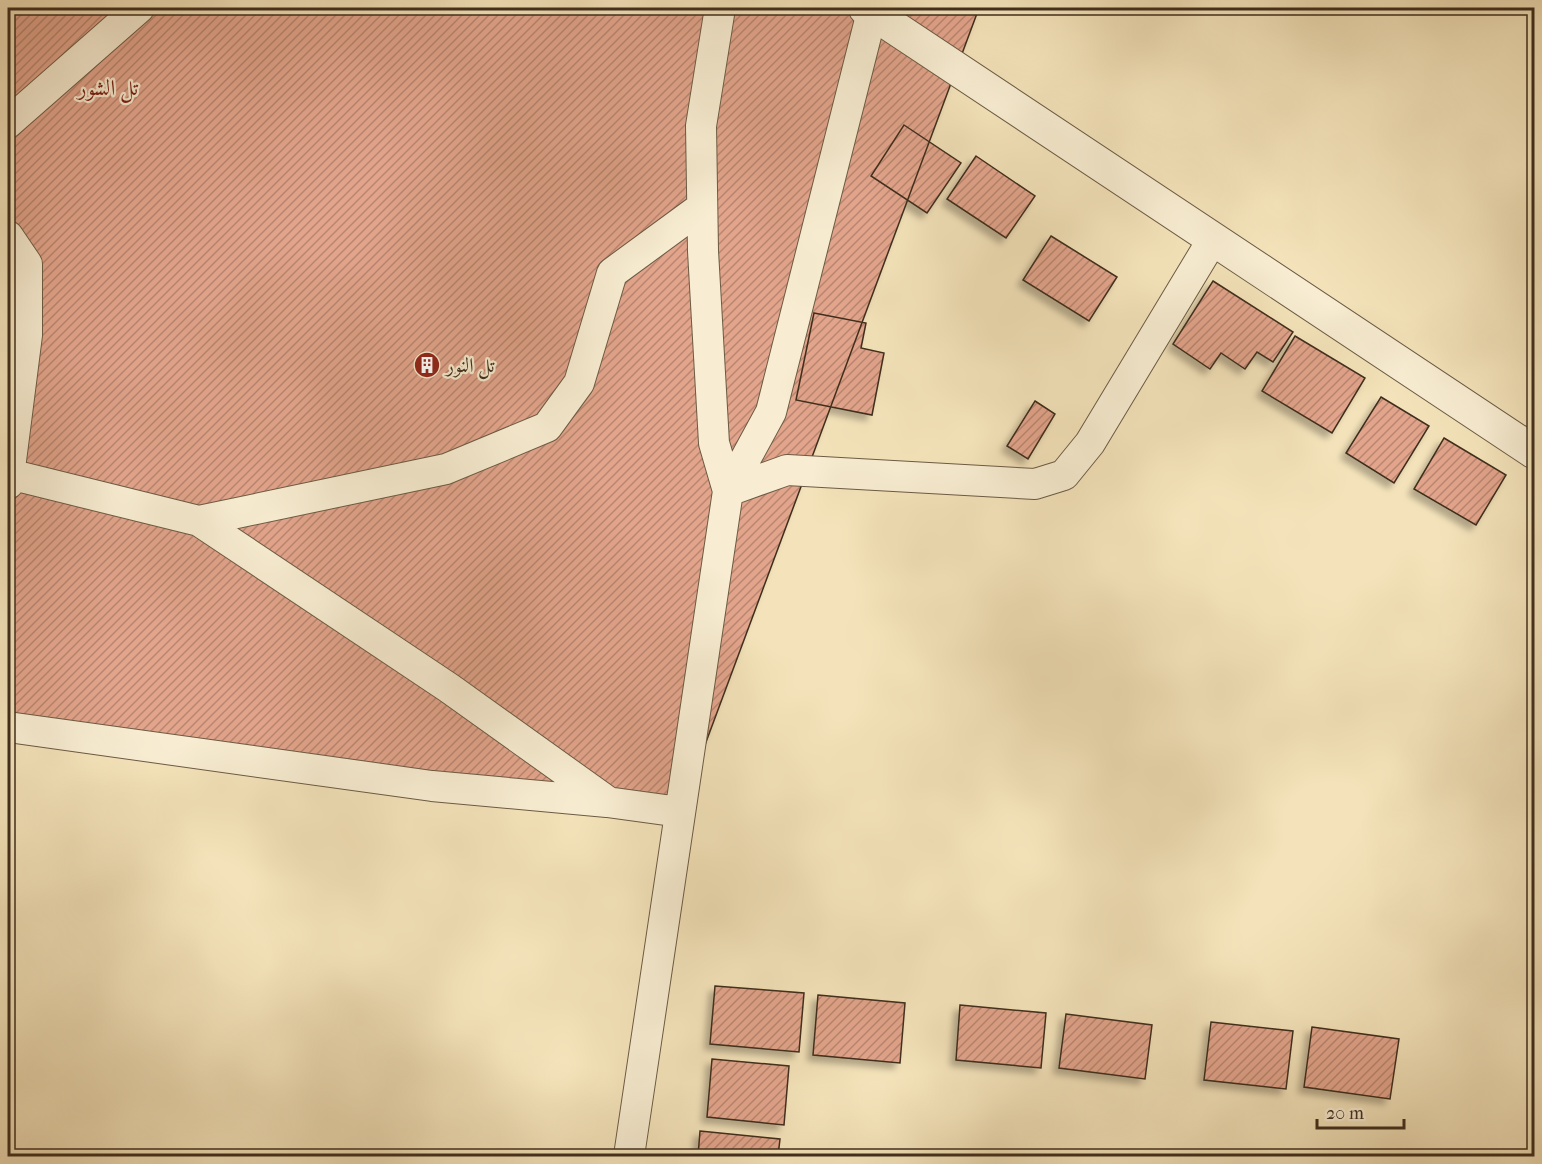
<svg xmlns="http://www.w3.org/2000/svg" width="1542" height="1164" viewBox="0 0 1542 1164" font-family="'IM FELL French Canon',Amiri,serif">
<defs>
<pattern id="building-hatch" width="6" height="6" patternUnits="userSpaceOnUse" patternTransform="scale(1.5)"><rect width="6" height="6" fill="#e2a48b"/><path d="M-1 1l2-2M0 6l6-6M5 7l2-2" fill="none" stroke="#b98671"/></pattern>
<filter id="shadow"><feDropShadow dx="-5.5" dy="5.5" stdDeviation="3" flood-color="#0004"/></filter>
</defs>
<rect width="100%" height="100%" fill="#f4e3ba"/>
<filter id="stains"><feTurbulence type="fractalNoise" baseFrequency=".00333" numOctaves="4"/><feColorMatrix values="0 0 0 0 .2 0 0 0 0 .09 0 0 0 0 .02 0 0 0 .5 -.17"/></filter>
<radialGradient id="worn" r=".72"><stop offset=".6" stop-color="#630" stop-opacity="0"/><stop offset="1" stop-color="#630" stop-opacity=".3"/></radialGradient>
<path fill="url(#building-hatch)" stroke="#3f2e1d" stroke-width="1.5" filter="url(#shadow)" d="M8 8H979L680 812 8 722Z
M904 125 961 163 927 213 871 176Z
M976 156 1035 196 1006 238 947 199Z
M1051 236 1117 277 1089 321 1023 280Z
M1213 281 1293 332 1273 362 1257 352 1245 369 1221 353 1210 369 1173 344Z
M814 313 866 323 861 348 884 353 872 415 796 400Z
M1295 336 1365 378 1332 433 1262 391Z
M1381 397 1429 426 1394 483 1346 453Z
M1035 401 1055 414 1028 459 1007 446Z
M1444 438 1506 475 1476 525 1414 489Z
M715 986 804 993 799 1052 710 1044Z
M818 995 905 1003 900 1063 813 1055Z
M960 1005 1046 1013 1041 1068 956 1060Z
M1066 1014 1152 1025 1145 1079 1059 1068Z
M1211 1022 1293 1031 1286 1089 1204 1080Z
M1312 1027 1399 1039 1390 1099 1304 1087Z
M712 1059 789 1066 784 1125 707 1117Z
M700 1131 780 1139 778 1156H698Z"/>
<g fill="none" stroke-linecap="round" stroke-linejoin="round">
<g stroke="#6c5b44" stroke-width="32">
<path id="minor" d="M720 8 701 126 703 251 714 443 728 491 787 470 1035 484 1064 475 1090 443 1213 239
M8 123 139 8
M8 236 27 264V335L8 484
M9 474 199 521 446 469 547 427 579 383 612 273 702 207
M199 521 449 688 607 801
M8 727 432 786 607 802 680 812
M629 1156 728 491 771 412 872 12 874 8"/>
</g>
<g stroke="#6c5b44" stroke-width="35">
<path id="tertiary" d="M865 8 1534 452"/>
</g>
<use href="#minor" stroke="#f8edd2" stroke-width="30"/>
<use href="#tertiary" stroke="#f8edd2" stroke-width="33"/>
</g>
<defs>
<g id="building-disc" transform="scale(1.35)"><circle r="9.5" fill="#8f2418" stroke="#f8edd2"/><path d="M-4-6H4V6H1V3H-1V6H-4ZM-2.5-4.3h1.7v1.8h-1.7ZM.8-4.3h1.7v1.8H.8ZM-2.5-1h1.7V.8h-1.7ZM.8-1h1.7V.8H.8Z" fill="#fff"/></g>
</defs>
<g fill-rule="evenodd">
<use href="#building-disc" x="427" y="365"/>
</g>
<g text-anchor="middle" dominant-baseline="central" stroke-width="4.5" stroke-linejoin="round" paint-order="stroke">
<g font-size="20" fill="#3f2e1d" stroke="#f8edd2" text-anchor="start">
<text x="446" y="365">تل النور</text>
</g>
<g font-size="22" fill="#7a1f14" stroke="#f8edd2">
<text x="108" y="88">تل الشور</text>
</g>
</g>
<rect width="1542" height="1164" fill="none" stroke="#f4e3ba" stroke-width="30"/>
<rect x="9" y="9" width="1524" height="1146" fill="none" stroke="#3f2e1d" stroke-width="3"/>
<rect x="15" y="15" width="1512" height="1134" fill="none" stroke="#3f2e1d" stroke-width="1.5"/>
<path d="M1317 1119v9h87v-9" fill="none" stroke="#3f2e1d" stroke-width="3"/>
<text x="1326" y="1119" font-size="18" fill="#3f2e1d" stroke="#f8edd2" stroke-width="4.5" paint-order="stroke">20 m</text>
<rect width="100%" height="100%" filter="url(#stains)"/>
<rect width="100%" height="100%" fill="url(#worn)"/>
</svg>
